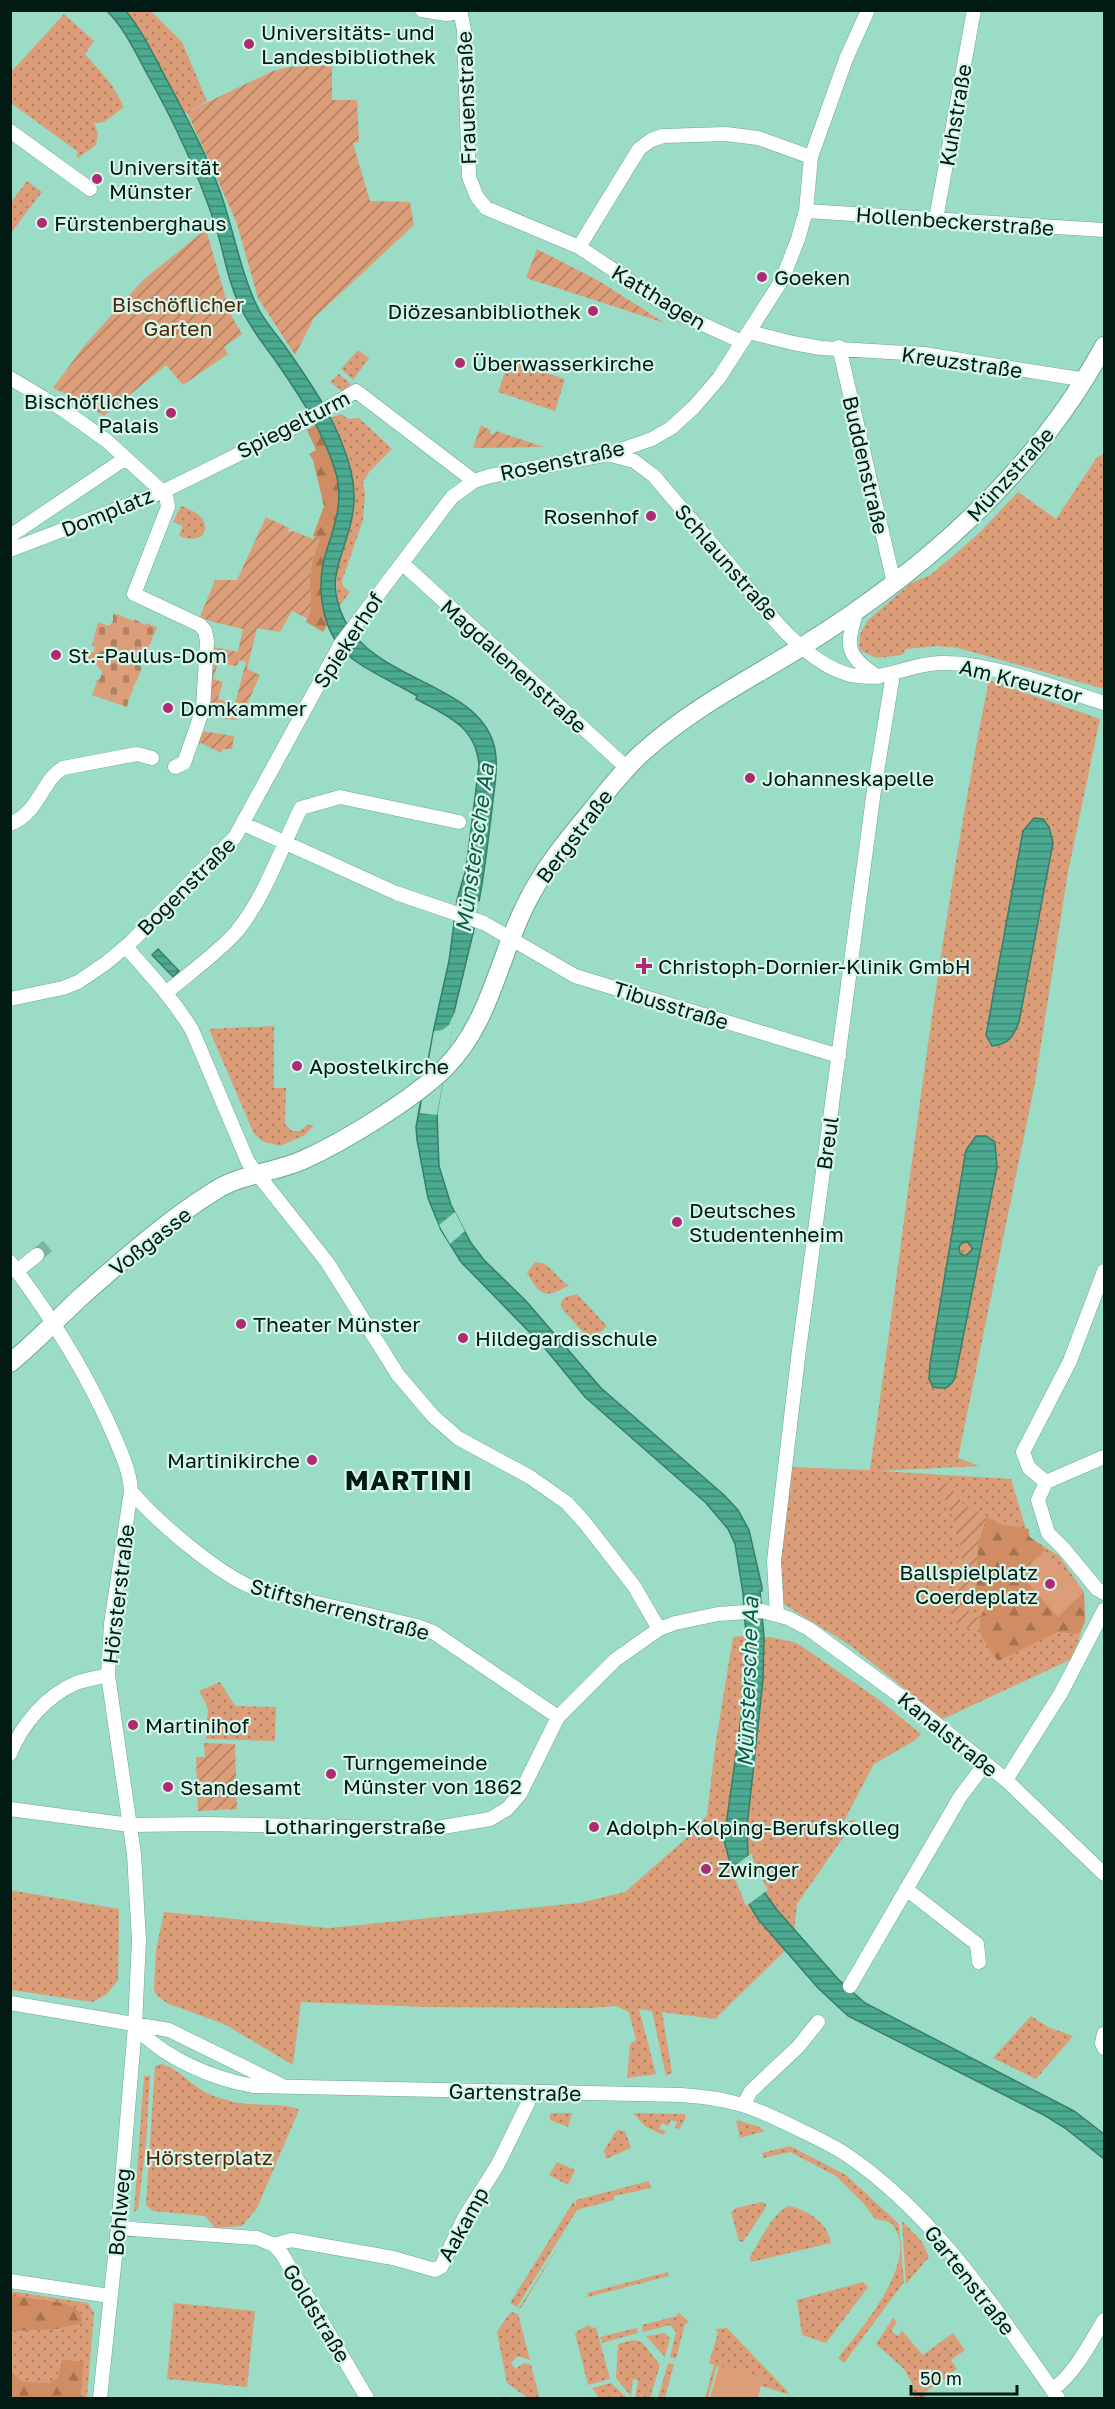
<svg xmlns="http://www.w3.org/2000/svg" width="1115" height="2409" viewBox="0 0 1115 2409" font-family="'Golos Text',sans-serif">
<defs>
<pattern id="grass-dots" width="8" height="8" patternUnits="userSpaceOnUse" patternTransform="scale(1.5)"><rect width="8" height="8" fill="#db9e79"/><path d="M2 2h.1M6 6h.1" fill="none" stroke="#af8062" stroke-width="1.8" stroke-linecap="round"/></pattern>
<pattern id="forest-firs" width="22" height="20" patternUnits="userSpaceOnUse" patternTransform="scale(1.5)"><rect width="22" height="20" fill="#d08d63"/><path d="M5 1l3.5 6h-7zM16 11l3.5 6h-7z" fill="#a67250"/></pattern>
<pattern id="cemetery-stones" width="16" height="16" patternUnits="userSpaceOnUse" patternTransform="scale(1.5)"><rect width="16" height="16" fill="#db9e79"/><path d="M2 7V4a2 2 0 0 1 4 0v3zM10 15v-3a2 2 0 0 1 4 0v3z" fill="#af8062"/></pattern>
<pattern id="garden-furrows" width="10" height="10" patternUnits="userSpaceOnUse" patternTransform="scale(1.5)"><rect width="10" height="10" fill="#db9e79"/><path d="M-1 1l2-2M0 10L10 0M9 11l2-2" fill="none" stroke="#af8062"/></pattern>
<pattern id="water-rules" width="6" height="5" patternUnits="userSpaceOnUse" patternTransform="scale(1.5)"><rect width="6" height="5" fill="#4baa90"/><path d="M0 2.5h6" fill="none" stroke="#3c8a74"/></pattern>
</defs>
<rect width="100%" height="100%" fill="#9bdcc7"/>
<path fill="url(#grass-dots)" d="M126 11H151L182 42 207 101 184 114 141 32Z
M64 14 94 41 85 54 112 85 124 107 104 122 94 123 98 133 96 145 78 158 76 156 78 152 11 103V72Z
M27 181 42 192 11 233V202Z
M358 350 369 358 353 380 341 369Z
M509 361 565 379 555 411 498 392Z
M339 374 351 384 343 392 330 382Z
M341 414 348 419 359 418 392 449 370 471 363 482 365 494 363 520 342 581 343 586 350 592 339 607C329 562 350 547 354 507 357 475 341 447 331 418Z
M1104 454V689L958 648 937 646 906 649 902 655 877 658 861 651 859 647 860 634 868 620 911 583 930 575 952 557 980 532 1018 492 1056 519 1097 457Z
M181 506C188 509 201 513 204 522 210 538 191 543 179 535L183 526 173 522Z
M989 680 1100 719 1068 872 1035 1083 958 1458 979 1466 880 1471 1011 1479 1028 1536 1059 1556 1084 1592 1085 1621 1072 1659 943 1719 848 1644 777 1600 785 1488 789 1467 870 1470C908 1206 936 941 989 680Z
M274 1026V1088H286L285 1124 292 1131H300L307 1125H314L305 1135 280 1146 262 1141 254 1134 209 1029Z
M535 1262C551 1262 556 1279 569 1285 546 1299 540 1296 527 1273Z
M577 1294 607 1326 591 1341 562 1309 561 1302 565 1297Z
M744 1636 770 1637 797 1643 878 1699 921 1734 914 1741 874 1764 843 1823 856 1819 797 1904 793 1943 715 2019 662 2012 672 2073 666 2076 652 2011 639 2009 656 2074 627 2078 630 2044 636 2040 629 2012 616 2006 589 2008 426 2007 301 2002 293 2065 224 2024 169 2004 157 1996 154 1989 156 1950 164 1912 329 1928 579 1903 625 1892 691 1834 707 1815 716 1741 733 1637Z
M220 1682 235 1706 276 1707 275 1741 206 1739 208 1708 199 1691Z
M10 1890 119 1909 118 1980 106 1995 92 2002 11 1990Z
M1031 2016 1048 2027 1073 2036 1036 2079 993 2058Z
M162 2064C178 2069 186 2080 200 2089 208 2095 221 2098 230 2101 249 2107 287 2102 299 2110L257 2208 242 2226 215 2228 205 2216 153 2211 146 2205 155 2066Z
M144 2076H150L146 2143 138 2209 134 2212Z
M550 2113H572L568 2127 550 2120Z
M633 2113 685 2114V2120L679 2129 675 2128 677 2122 671 2120 668 2126 662 2123 659 2129 666 2131 663 2135 645 2126Z
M736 2120 757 2126 765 2131 740 2138Z
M617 2130 625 2131 631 2148 606 2159 604 2150Z
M790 2146 846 2175 899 2224 904 2282 844 2363 838 2358C860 2330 925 2257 890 2222L875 2219 864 2204 836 2176 790 2152 763 2158 762 2153Z
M557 2162 575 2170 568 2185 549 2175Z
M649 2181 651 2188 614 2196V2200L577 2210 517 2307 510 2303 574 2201 576 2207V2200Z
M762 2202 766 2204 765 2209 743 2242 739 2241 731 2212 736 2208Z
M789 2206C808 2210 828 2223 831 2243L751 2262 750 2257C758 2244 774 2210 789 2206Z
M902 2221 922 2242 929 2257 906 2284Z
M565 2235 521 2308H519Z
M668 2272 669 2276 588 2297 587 2293Z
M863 2282 868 2287 826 2343 802 2335 797 2300Z
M10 2291 88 2303 94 2313 87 2398H11Z
M174 2303 255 2311 247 2387 167 2379Z
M512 2312 518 2314 530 2360 518 2356 511 2362 515 2369 524 2363 531 2365 539 2396 537 2398H528L507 2383 497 2332 509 2314Z
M678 2312 689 2322 685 2324 676 2359 670 2357 676 2332 670 2325 643 2332 642 2325 677 2316Z
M893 2318 897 2322 891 2331 898 2336 902 2331 923 2355 953 2333 965 2350 951 2360 957 2369 951 2373 953 2374 923 2393 927 2398H915L910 2392 914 2387 904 2369 876 2344Z
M588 2325 592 2328 596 2327 610 2379 588 2385 575 2333Z
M637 2328 638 2333 602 2343 600 2337Z
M727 2328 789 2393 787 2394 761 2386 763 2378 717 2366 708 2398H705L714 2365 709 2363 718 2333 715 2329Z
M664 2333 670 2338 665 2357 646 2336Z
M633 2340 642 2342 660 2365 650 2398H635L638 2380 633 2379 631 2396 616 2378 618 2344Z
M668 2363 674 2364 665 2398H658Z
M611 2383 627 2398H599L592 2388Z"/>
<path fill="url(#forest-firs)" d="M316 425C328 448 341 474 340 501 339 515 334 528 329 542 319 571 318 594 328 624L323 632 306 622C313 607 310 596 310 580 310 565 315 552 320 538L313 536 324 506 313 460 309 454 316 450 307 430Z
M987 1517 1002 1525 1029 1529V1536L1045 1550 1020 1574 1058 1617 1084 1592 1085 1621 1078 1634 1057 1632 998 1661C986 1644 971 1628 985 1609L984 1601 976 1595 978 1543Z
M10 2295 67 2304 81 2313 82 2323 57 2329 11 2331Z
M62 2360 84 2362 80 2398H11V2372L23 2382 49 2383 58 2377Z"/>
<path fill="url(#cemetery-stones)" d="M113 613 122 616 123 618 124 617 133 621 134 619 145 625 146 623 157 627 154 635 151 636 153 637 150 645H148L149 647 146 656H144L146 658 140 667 142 668 138 677 137 676 138 679 132 688 134 689 129 698 127 707 92 695 97 682 95 681 100 679 102 672 97 665 87 662 90 652H94L95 647 92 646 98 622 109 626 113 621Z"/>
<path fill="url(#garden-furrows)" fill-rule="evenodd" d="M332 65V100H357L359 142 353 143 370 201 410 202 414 225 314 318 295 355 258 298 236 221 187 112 273 71 289 67Z
M206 229 230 313 242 334 224 347 228 354 183 385 166 365 104 416 79 400 53 388 84 346 142 281Z
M537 249 599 281 665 323 526 278Z
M481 425 490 430V434H494L496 431 544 447 473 448Z
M266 517 289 528 288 532 293 531 313 539 315 536 320 538C315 551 311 562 310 576 309 592 314 604 308 619L292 611 280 632 257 628 247 669 260 675 248 702 236 720 206 716 212 689 208 686 214 647 238 652 243 629 213 622 200 617 215 580H237ZM239 660 246 662 235 704 218 699 223 682 213 679 218 663 237 666Z
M202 731 234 736 232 749H223L221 753 201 743 198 744Z
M947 1483 965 1506 987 1517 978 1543 976 1595 966 1602 970 1614 979 1617 980 1632C925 1621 965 1590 962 1559 960 1531 950 1507 936 1484Z
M204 1743 235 1744 237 1809 198 1811 196 1757H205Z"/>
<path fill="#db9e79" d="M1043 1554 1080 1594 1058 1614 1021 1574Z
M719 2366 763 2378 758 2398H710Z"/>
<path fill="url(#water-rules)" stroke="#357f6a" stroke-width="1.5" fill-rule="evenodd" d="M107 11H126C143 32 155 58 168 82 187 118 207 155 221 194 233 229 241 273 257 306 264 321 275 332 284 345 311 383 340 425 351 471 355 488 355 506 351 522 342 561 324 580 345 621 376 681 474 683 493 742 500 763 494 787 492 809 488 840 485 870 479 901H478L475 925 455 1008 437 1113 439 1166 451 1205 471 1243 484 1260 526 1301 601 1388 724 1495 738 1510 749 1530 762 1587V1591H760L764 1637 763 1680 747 1827 748 1856 764 1892 777 1910 838 1979 865 2003 1074 2111 1104 2134V2159L1065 2128 1044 2115 848 2016 818 1988 758 1919 749 1904 730 1863 724 1840 741 1718 746 1636 743 1593 735 1544 728 1529 706 1503 585 1397 543 1346 461 1262 441 1230 428 1198 417 1140 416 1127 434 1028 449 961 457 900 466 869 479 765C476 726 446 715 416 699L417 696C397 684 373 674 354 660 320 635 315 586 327 549 336 522 344 498 335 470 323 431 300 396 277 363 265 346 251 329 242 310 228 284 224 252 215 224 196 168 175 123 146 72 135 51 124 28 107 11Z
M1034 818 1043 819 1049 827 1053 843 1019 1022C1013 1037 1009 1044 992 1046L986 1035 1023 831Z
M158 949 179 971 173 977 152 955Z
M976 1136H986L995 1142 997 1167 955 1378C949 1389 945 1389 933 1387L929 1379 930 1364 966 1150ZM967 1242 971 1245 972 1250 965 1256 960 1253 959 1247 962 1243Z"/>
<path fill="#9bdcc7" d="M457 900 479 901 475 925 455 920Z
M456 1009 437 1115 420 1113 434 1031 442 1030 449 1025Z
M455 1212 465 1231 450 1244 439 1225Z
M752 1853 754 1864 768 1890 746 1906 731 1869Z"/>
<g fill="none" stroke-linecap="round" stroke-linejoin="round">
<path stroke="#7cb5a3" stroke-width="14" stroke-dasharray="14 7" stroke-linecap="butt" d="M37 1255 51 1243"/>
<g stroke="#69a995" stroke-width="15">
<path id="minor" d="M422 10 446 14 461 12
M460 10 464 30 469 177 477 197 486 208 579 247 676 312 742 342
M10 131 90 189
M806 211 1104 230
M936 219 974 10
M579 247 639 149 651 140 663 136 726 134 758 138 811 157
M749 332 793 343 821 348 924 354 1086 380
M839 347 894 583
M10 378 65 411 107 441 166 495 168 507 134 594 200 625 205 631 207 641 203 709 184 763 175 767
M611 455 634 461 654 476C678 505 704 534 728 563 759 601 801 663 851 675 883 683 910 663 941 663 991 662 1056 688 1104 703
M10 536 126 458
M10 550 162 492 304 422 356 391 474 481
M402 563 627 768
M857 610C846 646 844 654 878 677
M10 824C40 812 41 781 63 768L137 754 152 758
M244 824 396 893 484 923 575 976 839 1056
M126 947C150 974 173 999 192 1030L248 1162 327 1262 398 1375 433 1416 458 1438 530 1477 567 1503 585 1523 634 1586 659 1629
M167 992C188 974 219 952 237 931 266 895 281 848 301 808L340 797 459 822
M10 999 63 988 78 982 106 963 131 942 235 837 340 645 452 497 474 481 490 476 609 454 652 439 671 428 694 407 719 378 782 280 798 239 806 211 811 157 846 59 868 10
M10 1262C51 1316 88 1375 115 1438 122 1455 130 1472 131 1491L111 1624 108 1675 134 1854 139 1940 135 2026 118 2228 100 2398
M17 1271 37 1255
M1046 1482 1029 1468 1023 1452 1070 1361 1104 1271
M1046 1482 1038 1500 1048 1533 1064 1549 1097 1589 1104 1593
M1046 1482 1104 1457
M131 1491C155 1520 224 1580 260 1590L417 1626 433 1632 558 1717
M777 1614 774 1561 798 1358 874 790 893 674
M10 1754C22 1724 46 1696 76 1683 86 1679 98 1678 108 1675
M1006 1780 1061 1693 1104 1610
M10 1809 130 1825 206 1824 431 1829 490 1819 507 1809 520 1794 558 1717 615 1660 659 1629 675 1623 718 1614 762 1611 788 1618 809 1629 918 1709 1006 1780 1104 1874
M906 1889 977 1944 979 1962
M850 1986 960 1797 985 1764
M10 2003 169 2030 283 2086
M135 2026C163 2058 213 2079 254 2086L681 2095C731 2098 754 2107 798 2129 815 2137 832 2145 847 2155 938 2217 996 2311 1058 2398
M1104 2034 1102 2043 1104 2048
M744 2104 751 2091 798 2047 818 2022
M118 2228 257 2238 274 2245 282 2254 367 2398
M274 2245 291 2240 393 2258 435 2270 441 2267 464 2218 497 2166 528 2103V2093
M10 2281 110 2296
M1052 2390C1076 2372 1089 2345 1104 2320"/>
</g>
<g stroke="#69a995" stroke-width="20">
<path id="major" d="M10 1363C36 1342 59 1317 83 1295 125 1258 169 1219 216 1190 242 1174 276 1172 303 1160 345 1141 412 1100 445 1068 490 1023 498 959 526 904 543 869 568 839 592 810 608 790 624 769 643 752 692 708 748 680 803 646 925 570 1035 473 1104 346"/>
</g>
<use href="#minor" stroke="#fff" stroke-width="14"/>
<use href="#major" stroke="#fff" stroke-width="18"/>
</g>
<g fill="#ae2a72" stroke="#d6f6ea" stroke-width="2">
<circle cx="249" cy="44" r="6"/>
<circle cx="97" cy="179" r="6"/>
<circle cx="42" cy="223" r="6"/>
<circle cx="762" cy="277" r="6"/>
<circle cx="593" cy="311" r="6"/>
<circle cx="460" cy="363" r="6"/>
<circle cx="171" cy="413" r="6"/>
<circle cx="651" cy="516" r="6"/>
<circle cx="56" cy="655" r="6"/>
<circle cx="168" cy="708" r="6"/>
<circle cx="750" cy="778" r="6"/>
<path d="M641 957h6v6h6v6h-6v6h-6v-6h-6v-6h6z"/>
<circle cx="297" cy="1066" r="6"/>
<circle cx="677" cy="1222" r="6"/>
<circle cx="241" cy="1324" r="6"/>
<circle cx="463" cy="1338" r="6"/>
<circle cx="312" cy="1460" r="6"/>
<circle cx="1050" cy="1584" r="6"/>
<circle cx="133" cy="1725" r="6"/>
<circle cx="331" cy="1774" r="6"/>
<circle cx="168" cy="1787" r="6"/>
<circle cx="594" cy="1827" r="6"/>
<circle cx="706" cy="1869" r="6"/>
</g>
<g text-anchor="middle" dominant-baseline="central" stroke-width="4.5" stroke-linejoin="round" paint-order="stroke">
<g font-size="21" fill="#011a13" stroke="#d6f6ea" text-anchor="start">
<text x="261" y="32">Universitäts- und<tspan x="261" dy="24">Landesbibliothek</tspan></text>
<text x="109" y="167">Universität<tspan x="109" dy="24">Münster</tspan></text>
<text x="54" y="223">Fürstenberghaus</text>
<text x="774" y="277">Goeken</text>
<text x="581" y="311" text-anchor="end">Diözesanbibliothek</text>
<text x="472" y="363">Überwasserkirche</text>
<text x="159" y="401" text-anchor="end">Bischöfliches<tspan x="159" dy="24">Palais</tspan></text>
<text x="639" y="516" text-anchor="end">Rosenhof</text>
<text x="68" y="655">St.-Paulus-Dom</text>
<text x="180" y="708">Domkammer</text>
<text x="762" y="778">Johanneskapelle</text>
<text x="658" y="966">Christoph-Dornier-Klinik GmbH</text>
<text x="309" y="1066">Apostelkirche</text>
<text x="689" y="1210">Deutsches<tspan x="689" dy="24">Studentenheim</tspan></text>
<text x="253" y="1324">Theater Münster</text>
<text x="475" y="1338">Hildegardisschule</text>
<text x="300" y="1460" text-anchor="end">Martinikirche</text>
<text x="1038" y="1572" text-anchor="end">Ballspielplatz<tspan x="1038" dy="24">Coerdeplatz</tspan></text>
<text x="145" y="1725">Martinihof</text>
<text x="343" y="1762">Turngemeinde<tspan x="343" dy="24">Münster von 1862</tspan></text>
<text x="180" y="1787">Standesamt</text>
<text x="606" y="1827">Adolph-Kolping-Berufskolleg</text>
<text x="718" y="1869">Zwinger</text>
</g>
<g font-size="21" fill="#011a13" stroke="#d6f6ea">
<text transform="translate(466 98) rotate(-92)">Frauenstraße</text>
<text transform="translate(955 115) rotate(-80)">Kuhstraße</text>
<text transform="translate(955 221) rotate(4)">Hollenbeckerstraße</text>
<text transform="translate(659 297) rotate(31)">Katthagen</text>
<text transform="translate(962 362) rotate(8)">Kreuzstraße</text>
<text transform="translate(293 424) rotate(-27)">Spiegelturm</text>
<text transform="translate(562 460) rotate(-12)">Rosenstraße</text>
<text transform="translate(866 465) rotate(77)">Buddenstraße</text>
<text transform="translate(1010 474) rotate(-48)">Münzstraße</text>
<text transform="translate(107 512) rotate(-22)">Domplatz</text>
<text transform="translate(727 562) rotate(49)">Schlaunstraße</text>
<text transform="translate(348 640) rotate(-57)">Spiekerhof</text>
<text transform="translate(514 666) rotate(42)">Magdalenenstraße</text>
<text transform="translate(1021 681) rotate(14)">Am Kreuztor</text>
<text transform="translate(574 836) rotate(-53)">Bergstraße</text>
<text transform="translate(186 886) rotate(-45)">Bogenstraße</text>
<text transform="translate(671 1005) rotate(17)">Tibusstraße</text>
<text transform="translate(827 1143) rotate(-82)">Breul</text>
<text transform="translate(150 1241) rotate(-38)">Voßgasse</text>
<text transform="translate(118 1594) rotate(-83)">Hörsterstraße</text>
<text transform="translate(340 1609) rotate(15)">Stiftsherrenstraße</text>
<text transform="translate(948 1734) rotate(39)">Kanalstraße</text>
<text x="355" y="1826">Lotharingerstraße</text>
<text transform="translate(515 2092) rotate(1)">Gartenstraße</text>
<text transform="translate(119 2212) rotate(-85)">Bohlweg</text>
<text transform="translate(463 2224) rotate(-61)">Aakamp</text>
<text transform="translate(970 2280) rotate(52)">Gartenstraße</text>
<text transform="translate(317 2313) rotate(59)">Goldstraße</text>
</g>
<g font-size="21" fill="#502504" stroke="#d6f6ea">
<text x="178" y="304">Bischöflicher<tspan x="178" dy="24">Garten</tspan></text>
<text x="209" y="2157">Hörsterplatz</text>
</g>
<g font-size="22" font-style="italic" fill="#0b5b49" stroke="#d6f6ea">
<text transform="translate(474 848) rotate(-82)">Münstersche Aa</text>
<text transform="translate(747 1682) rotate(-88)">Münstersche Aa</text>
</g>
<g font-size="27" font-weight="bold" letter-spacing="1.5" fill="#011a13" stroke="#d6f6ea">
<text x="409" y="1480">MARTINI</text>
</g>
</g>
<rect width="1115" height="2409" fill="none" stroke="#011a13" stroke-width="24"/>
<path d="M911 2385v9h106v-9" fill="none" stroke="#011a13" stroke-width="3"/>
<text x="920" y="2385" font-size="18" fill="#011a13" stroke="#d6f6ea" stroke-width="4.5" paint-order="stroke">50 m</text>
</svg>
